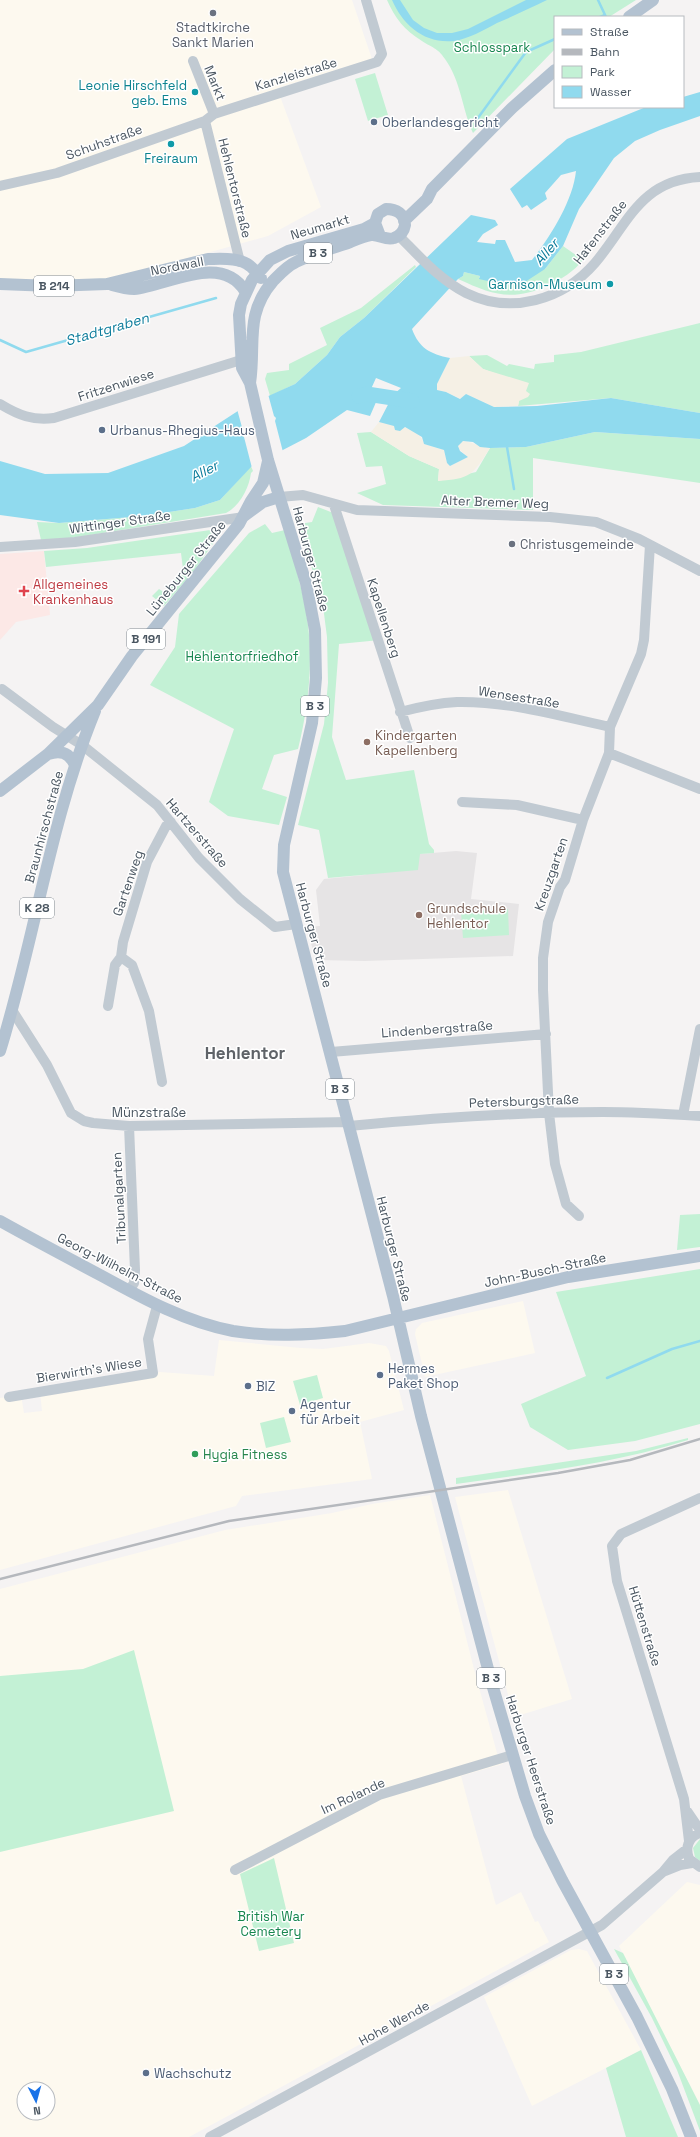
<svg xmlns="http://www.w3.org/2000/svg" width="700" height="2137" viewBox="0 0 700 2137" font-family="'Space Grotesk',sans-serif">
<rect width="100%" height="100%" fill="#f5f3f3"/>
<path fill="#fdf9ef" fill-rule="evenodd" d="M0 0H352L372 59 277 88 321 207 268 236 139 272 94 281 0 279Z
M523 1301 535 1353 425 1377 415 1334 416 1329 422 1323Z
M219 1340 301 1348 323 1349 369 1343 386 1346 389 1351 404 1410 360 1422 372 1479 242 1496 236 1506 0 1570V1398L21 1395 24 1413 42 1411 40 1392 160 1372 214 1376Z
M508 1490 572 1699 514 1717 455 1497Z
M430 1495 474 1669 497 1753 503 1764 461 1776 495 1902 496 1905 521 1892 535 1922 538 1921 549 1942 189 2137H0V1589L225 1530 332 1513 372 1504ZM24 2089H48V2113H24Z
M687 1882 700 1885V2105L619 1946Z
M579 1949 587 1951 641 2050 532 2106 484 1997 571 1950Z"/>
<path fill="#e6e4e5" d="M456 851 477 853 471 899 519 904 513 956 365 961 316 960 306 927 320 926 316 890 324 879 364 875 420 854Z"/>
<path fill="#fce8e6" d="M44 551 50 615 16 622 0 640V554Z"/>
<path fill="#c3f1d5" d="M387 0H636L609 17H555V49L473 133C462 109 461 81 445 59 437 47 432 48 422 41 404 30 395 18 387 0Z
M375 73 388 115 368 121 355 79Z
M563 246 583 260C573 272 562 279 549 285 512 302 493 295 458 279L463 276 464 272 480 276 479 278 545 269Z
M415 265 416 267 364 318 340 337 327 355 295 384 270 396 265 379 267 373 289 370V364L327 345 320 328 361 308Z
M700 323V413L611 398 518 406 519 401 499 375 483 369 469 356 487 355 507 366 509 364 534 369 535 364 554 362V355L581 352Z
M371 432 409 456 439 469 438 481 476 472 490 448 526 447 595 432 700 439V483L533 458V510L383 505 357 493 386 484 382 466 366 467 357 433Z
M251 466 253 471 251 473C249 488 240 506 226 513L72 538 41 540 37 522 59 523 143 516 195 508 220 500Z
M318 507 341 516 380 640 339 644 332 737 346 780 414 770 429 844 434 850V853L420 854 418 870 328 878 319 830 298 825 324 724 328 683 327 637 323 606 299 524 312 522Z
M265 524 272 533 285 530C294 562 304 593 308 625 313 666 308 709 298 749L274 755 262 789 287 797 279 825 228 816 209 802 234 729 150 685 175 647 179 614 249 533Z
M224 528 193 572 164 606 152 596 159 589 165 593 183 569 181 553 46 567 44 551 87 548Z
M508 909 509 935 463 938 461 912Z
M700 1214V1247L677 1250 680 1215Z
M700 1269V1424L635 1441 568 1450 530 1427 521 1404 586 1376 556 1292Z
M317 1375 323 1398 300 1405 293 1381Z
M284 1417 291 1442 266 1448 260 1423Z
M688 1438V1440C613 1464 534 1473 456 1484V1478L636 1451Z
M134 1650 174 1811 0 1852V1676L83 1669Z
M700 1839V1861L695 1857 693 1848Z
M274 1858 294 1943 259 1951 240 1874Z
M614 1949 623 1953 700 2105V2131L677 2070 652 2018Z
M641 2050 678 2137H626L606 2068Z"/>
<path fill="#f5f0e5" d="M469 356 483 369 529 383 526 391 530 394 528 397 519 401 518 406 494 407 466 394 461 399 446 392 437 390V384L450 358Z
M379 422C392 424 421 428 424 444L444 450 447 463 450 466 468 457 460 450 458 446 463 441C473 442 480 447 490 448 473 475 470 479 438 481L439 469 409 456 371 432Z"/>
<path fill="#90daee" d="M392 0H400L413 20 424 28 437 33H452L468 29 526 0H547C530 8 514 16 497 23 484 30 468 39 454 41 424 44 403 25 392 0Z
M700 92V116L660 130 635 141 614 158 579 209 563 246 545 269 525 282 505 285 479 279 480 276 464 272 463 276 458 279 412 329C419 348 430 354 450 358L437 384V390L446 392 460 399 466 394 494 407 537 406 611 398 700 413V439L595 432 526 447 490 448 480 447 473 442 463 441 458 446 460 451 468 457 450 466 447 463 444 450 424 444 422 437 405 427 400 431 395 430 394 426 379 422 393 395 401 388 376 378 371 389 380 393 370 416 347 410 306 438 252 466 220 500 195 508 143 516 59 523 0 515V461L45 474 108 473 184 446 244 407 295 384 327 355 340 337 364 318 471 215 495 220 498 225 483 234 477 242 495 244 496 240H505L515 262 532 260C550 237 573 201 576 171L561 175 545 193 547 199 531 210 527 205 522 208 510 189 567 139 646 107H683V97Z"/>
<path fill="#f5f3f3" d="M268 394 274 416 276 418 275 421 283 452 252 468 244 437 240 434 243 431 237 409Z"/>
<g fill="none" stroke-linecap="round" stroke-linejoin="round">
<path stroke="#90daee" stroke-width="2.5" d="M598 0 606 17
M600 17 605 15
M475 122 526 52 555 39
M0 340 26 352 216 298
M507 447 514 489
M607 1378 672 1349 700 1341"/>
<path stroke="#90daee" stroke-width="15" d="M359 396 367 394 412 401"/>
<path stroke="#c1cad2" stroke-width="10" d="M193 61 214 114
M205 121 240 262
M0 186 57 173 205 121 214 114 377 62 382 54 366 0
M399 236C419 256 440 280 466 293 511 315 563 300 595 263 628 224 640 180 700 177
M0 404C18 415 33 421 54 418L241 360
M279 497 303 495 357 510 550 517 596 522 639 539 700 571
M334 505 410 738
M0 547 75 542 244 517
M2 689 53 727 82 745 157 805 199 858 240 899 275 927 296 924
M400 712C419 707 438 703 457 702 509 701 560 716 610 727
M609 753 700 789
M462 802 517 805 583 820
M121 957 132 965 149 1011 162 1082
M108 1006 115 965 121 957 123 942 147 862 166 826 171 822
M12 1010 47 1065 71 1113 84 1121 93 1123 129 1126 348 1122
M331 1052 546 1034
M683 1115 700 1029
M129 1126 135 1270 134 1283 129 1291
M349 1126C434 1118 518 1112 603 1112 635 1112 668 1114 700 1116
M579 1216 566 1204 555 1164 549 1113 543 990V958L548 922 560 887 565 880 583 820 609 753 610 727 641 654 644 640 650 545
M9 1397 153 1373 148 1339 157 1306
M687 1811 700 1830
M700 1833C688 1837 685 1848 689 1859L700 1867
M689 1841 684 1799 617 1581 612 1546 621 1534 700 1498
M235 1870 379 1795 512 1755
M665 1871 680 1865 692 1863
M210 2137 602 1925 663 1872 673 1860 687 1849"/>
<path stroke="#b3c2d1" stroke-width="12" d="M629 17 653 0
M404 221 427 199 432 189 512 108 555 70
M375 223 364 229 288 251 270 260 252 280 241 304 239 315 242 368 250 383 268 460 306 583 315 630 316 678 312 723 284 845 283 872 393 1296 421 1416 492 1684 525 1796 539 1834 562 1880 637 2017 672 2089 691 2137
M0 284 51 286 107 284 208 259C220 259 240 257 250 266 254 269 257 274 261 278
M112 285C119 287 127 289 134 289 167 286 221 252 245 291
M250 383C256 344 244 315 273 281 280 274 287 266 296 262 312 254 330 249 348 243 355 240 363 236 371 235 379 234 386 241 394 238 400 236 404 231 405 225 405 214 396 209 386 209L378 214 375 223 380 236
M244 516 263 502 279 497
M48 754C60 750 69 752 75 765
M0 791 48 754 98 705 132 656 239 524 251 501 263 483 268 461
M0 1051C35 938 50 821 95 711
M0 1221C34 1240 68 1258 102 1276 144 1299 186 1322 233 1331 271 1337 307 1335 345 1331L568 1277 700 1256"/>
<path stroke="#b5b8bd" stroke-width="2.5" d="M0 1579 229 1521 558 1473 630 1460 700 1439"/>
</g>
<g fill="#6b7280" stroke="#fff" stroke-width="1.5">
<circle cx="213" cy="13" r="4"/>
<circle cx="512" cy="544" r="4"/>
</g>
<g fill="#0f9aa8" stroke="#fff" stroke-width="1.5">
<circle cx="195" cy="92" r="4"/>
<circle cx="171" cy="144" r="4"/>
<circle cx="610" cy="284" r="4"/>
</g>
<g fill="#5c6f8a" stroke="#fff" stroke-width="1.5">
<circle cx="374" cy="122" r="4"/>
<circle cx="102" cy="430" r="4"/>
<circle cx="380" cy="1375" r="4"/>
<circle cx="248" cy="1386" r="4"/>
<circle cx="292" cy="1411" r="4"/>
<circle cx="146" cy="2073" r="4"/>
</g>
<path fill="#e0444e" stroke="#fff" stroke-width="1.5" d="M22 585h4v4h4v4h-4v4h-4v-4h-4v-4h4z"/>
<g fill="#8d6e63" stroke="#fff" stroke-width="1.5">
<circle cx="367" cy="742" r="4"/>
<circle cx="419" cy="915" r="4"/>
</g>
<circle fill="#2e9e5b" stroke="#fff" stroke-width="1.5" cx="195" cy="1454" r="4"/>
<g text-anchor="middle" dominant-baseline="central" stroke-width="3" stroke-linejoin="round" paint-order="stroke">
<g fill="#fff" stroke="#808990" stroke-width="1">
<rect x="304" y="243" width="28" height="20" rx="3"/>
<rect x="34" y="276" width="40" height="20" rx="3"/>
<rect x="127" y="629" width="38" height="20" rx="3"/>
<rect x="301" y="696" width="28" height="20" rx="3"/>
<rect x="20" y="898" width="34" height="20" rx="3"/>
<rect x="326" y="1079" width="28" height="20" rx="3"/>
<rect x="477" y="1668" width="28" height="20" rx="3"/>
<rect x="600" y="1964" width="28" height="20" rx="3"/>
</g>
<g font-size="12" font-weight="bold" fill="#4a5661">
<text x="318" y="253">B 3</text>
<text x="54" y="286">B 214</text>
<text x="146" y="639">B 191</text>
<text x="315" y="706">B 3</text>
<text x="37" y="908">K 28</text>
<text x="340" y="1089">B 3</text>
<text x="491" y="1678">B 3</text>
<text x="614" y="1974">B 3</text>
</g>
<g font-size="13" fill="#5b616d" stroke="#fff">
<text x="213" y="27">Stadtkirche<tspan x="213" dy="15">Sankt Marien</tspan></text>
<text x="520" y="544" text-anchor="start">Christusgemeinde</text>
</g>
<g font-size="13" fill="#17864f" stroke="#fff">
<text x="492" y="47">Schlosspark</text>
<text x="242" y="656">Hehlentorfriedhof</text>
<text x="271" y="1916">British War<tspan x="271" dy="15">Cemetery</tspan></text>
</g>
<g font-size="13" fill="#4a5661" stroke="#fff">
<text transform="translate(296 74) rotate(-17)">Kanzleistraße</text>
<text transform="translate(215 83) rotate(68)">Markt</text>
<text transform="translate(104 142) rotate(-20)">Schuhstraße</text>
<text transform="translate(235 188) rotate(76)">Hehlentorstraße</text>
<text transform="translate(320 227) rotate(-16)">Neumarkt</text>
<text transform="translate(600 232) rotate(-52)">Hafenstraße</text>
<text transform="translate(177 266) rotate(-11)">Nordwall</text>
<text transform="translate(116 385) rotate(-18)">Fritzenwiese</text>
<text transform="translate(495 502) rotate(2)">Alter Bremer Weg</text>
<text transform="translate(120 522) rotate(-8)">Wittinger Straße</text>
<text transform="translate(311 559) rotate(75)">Harburger Straße</text>
<text transform="translate(186 568) rotate(-51)">Lüneburger Straße</text>
<text transform="translate(384 618) rotate(72)">Kapellenberg</text>
<text transform="translate(519 697) rotate(9)">Wensestraße</text>
<text transform="translate(44 827) rotate(-75)">Braunhirschstraße</text>
<text transform="translate(197 833) rotate(49)">Hartzerstraße</text>
<text transform="translate(551 874) rotate(-71)">Kreuzgarten</text>
<text transform="translate(128 883) rotate(-71)">Gartenweg</text>
<text transform="translate(314 935) rotate(75)">Harburger Straße</text>
<text transform="translate(437 1029) rotate(-4)">Lindenbergstraße</text>
<text transform="translate(524 1101) rotate(-2)">Petersburgstraße</text>
<text x="149" y="1112">Münzstraße</text>
<text transform="translate(119 1198) rotate(-93)">Tribunalgarten</text>
<text transform="translate(394 1249) rotate(76)">Harburger Straße</text>
<text transform="translate(120 1268) rotate(27)">Georg-Wilhelm-Straße</text>
<text transform="translate(545 1270) rotate(-12)">John-Busch-Straße</text>
<text transform="translate(89 1370) rotate(-9)">Bierwirth's Wiese</text>
<text transform="translate(645 1626) rotate(73)">Hüttenstraße</text>
<text transform="translate(531 1760) rotate(72)">Harburger Heerstraße</text>
<text transform="translate(353 1796) rotate(-25)">Im Rolande</text>
<text transform="translate(394 2023) rotate(-29)">Hohe Wende</text>
</g>
<g font-size="13" fill="#0d838f" stroke="#fff" text-anchor="end">
<text x="187" y="85">Leonie Hirschfeld<tspan x="187" dy="15">geb. Ems</tspan></text>
<text x="171" y="158" text-anchor="middle">Freiraum</text>
<text x="602" y="284">Garnison-Museum</text>
</g>
<g font-size="13" fill="#4e5e75" stroke="#fff" text-anchor="start">
<text x="382" y="122">Oberlandesgericht</text>
<text x="110" y="430">Urbanus-Rhegius-Haus</text>
<text x="388" y="1368">Hermes<tspan x="388" dy="15">Paket Shop</tspan></text>
<text x="256" y="1386">BIZ</text>
<text x="300" y="1404">Agentur<tspan x="300" dy="15">für Arbeit</tspan></text>
<text x="154" y="2073">Wachschutz</text>
</g>
<g font-size="13" fill="#be3a42" stroke="#fff" text-anchor="start">
<text x="33" y="584">Allgemeines<tspan x="33" dy="15">Krankenhaus</tspan></text>
</g>
<g font-size="13" fill="#785e54" stroke="#fff" text-anchor="start">
<text x="375" y="735">Kindergarten<tspan x="375" dy="15">Kapellenberg</tspan></text>
<text x="427" y="908">Grundschule<tspan x="427" dy="15">Hehlentor</tspan></text>
</g>
<g font-size="13" fill="#27864d" stroke="#fff" text-anchor="start">
<text x="203" y="1454">Hygia Fitness</text>
</g>
<g font-size="14" font-style="italic" fill="#0c7c9b" stroke="#fff">
<text transform="translate(546 252) rotate(-49)">Aller</text>
<text transform="translate(107 329) rotate(-16)">Stadtgraben</text>
<text transform="translate(204 471) rotate(-27)">Aller</text>
</g>
<g font-size="17" font-weight="bold" fill="#5f6368" stroke="#fff">
<text x="245" y="1053">Hehlentor</text>
</g>
</g>
<rect x="554" y="16" width="130" height="92" fill="#ffffff" stroke="#b7bbc0"/>
<rect x="562" y="29" width="20" height="6" fill="#b3c2d1" stroke="#b7bbc0"/>
<text x="590" y="36" font-size="12" fill="#4a5661">Straße</text>
<rect x="562" y="49" width="20" height="6" fill="#b5b8bd" stroke="#b7bbc0"/>
<text x="590" y="56" font-size="12" fill="#4a5661">Bahn</text>
<rect x="562" y="66" width="20" height="12" fill="#c3f1d5" stroke="#b7bbc0"/>
<text x="590" y="76" font-size="12" fill="#4a5661">Park</text>
<rect x="562" y="86" width="20" height="12" fill="#90daee" stroke="#b7bbc0"/>
<text x="590" y="96" font-size="12" fill="#4a5661">Wasser</text>
<g transform="translate(36 2101) rotate(174)"><circle r="19" fill="#ffffff" stroke="#b7bbc0"/>
<path d="M0-3L7 15L0 10L-7 15Z" fill="#1a73e8"/>
<text y="-6" font-size="11" font-weight="bold" text-anchor="middle" fill="#4a5661">N</text>
</g>
</svg>
